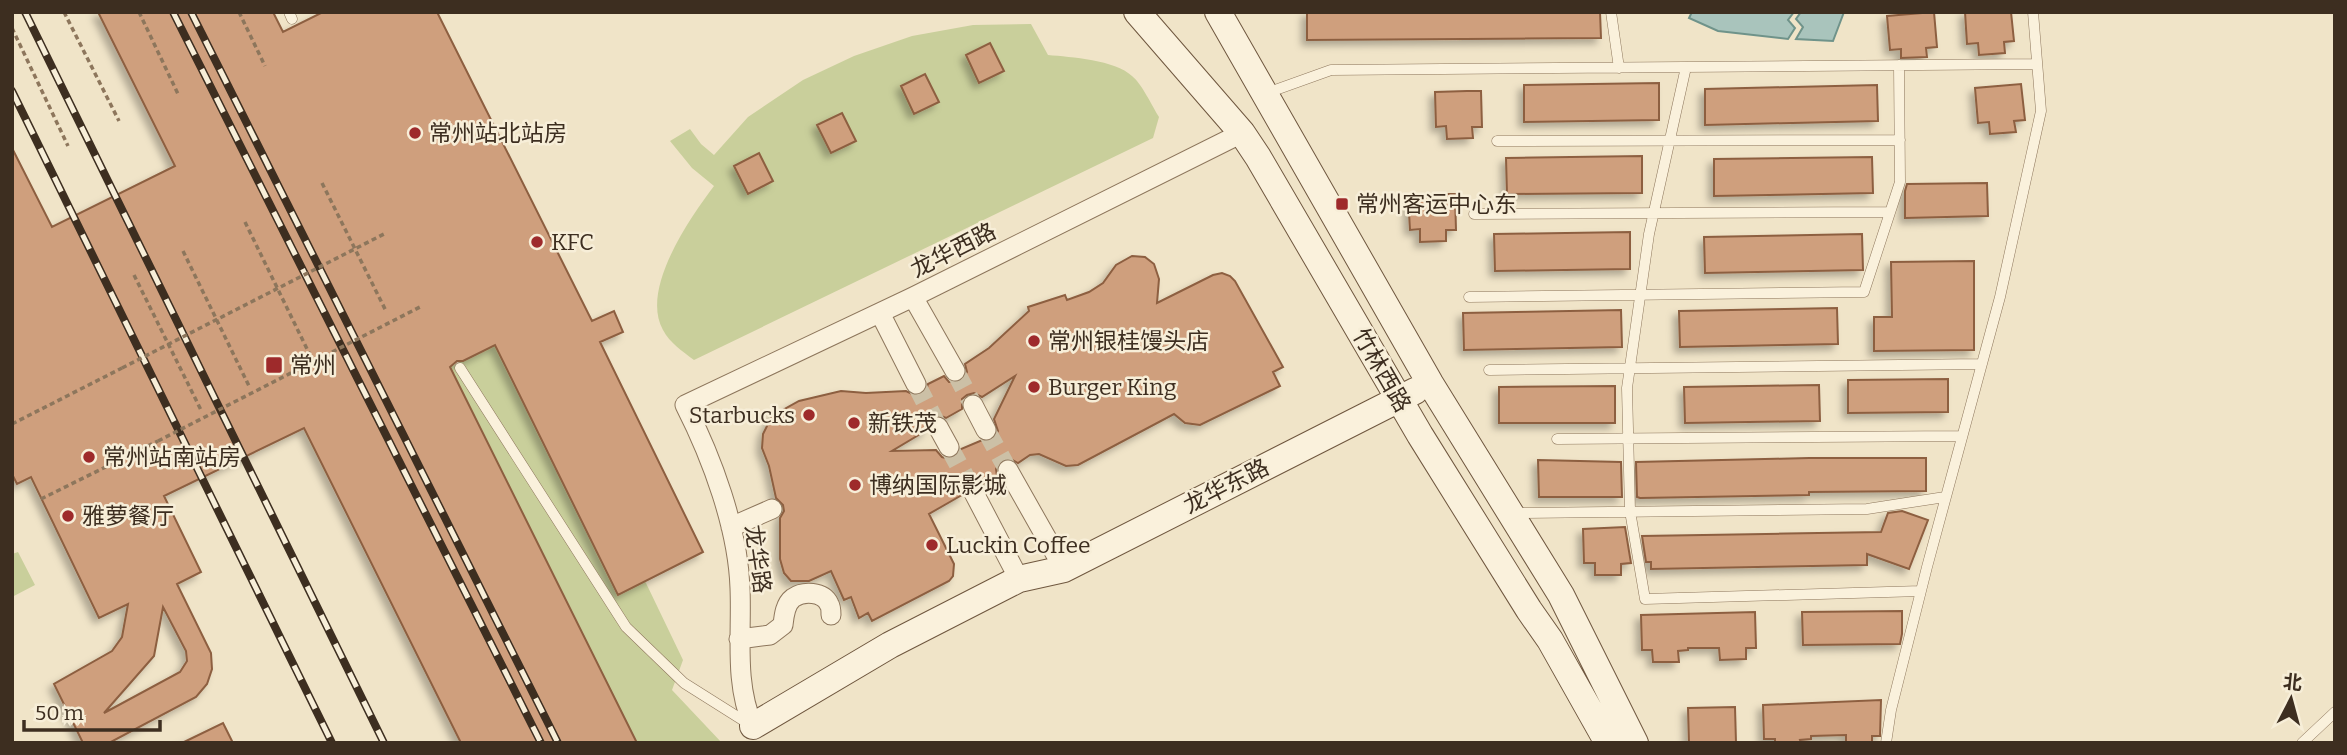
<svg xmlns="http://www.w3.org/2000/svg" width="2347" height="755" viewBox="0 0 2347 755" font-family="Bitter,'Noto Sans SC',serif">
<defs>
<filter id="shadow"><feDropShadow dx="-5" dy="5" stdDeviation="3.5" flood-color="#0004"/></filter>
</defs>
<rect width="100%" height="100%" fill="#f0e4c8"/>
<path fill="#c9cf9b" d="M1031 24 1048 55C1071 57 1115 60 1132 76 1142 84 1152 106 1159 117L1153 138 694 360C682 351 670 343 663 330 640 289 690 218 714 186L692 168 670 141 690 129 701 144 714 155 748 117 803 80 854 56 912 36 973 25Z
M540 323 504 365 618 595 645 581 683 660 672 690 722 743H637L450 367Z
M18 552 35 585 12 597V554Z"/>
<path fill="#a9c4bc" stroke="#6f938a" stroke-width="2" d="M1692 12H1794L1788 20 1795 28 1788 39 1718 31 1689 18Z
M1801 12H1844L1833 41 1796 39 1803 27 1796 19Z"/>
<path fill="#cf9f7d" stroke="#8d5f41" stroke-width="2" fill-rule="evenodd" filter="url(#shadow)" d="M98 12H273L283 32 323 12H437L592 321 614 311 623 332 600 342 703 552 618 595 495 345 463 361H457L450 367 637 743H461L304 428 164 496 201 572 177 584 211 653 212 669 207 684 196 697 109 743H83L54 684 112 651 122 637 128 604 99 618 31 477 17 484 12 474V148L52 227 175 166ZM163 607 186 651 187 661 180 672 104 713 154 656Z
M1307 12H1600L1601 38 1307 40Z
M1934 12 1937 47 1926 48 1927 57 1901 58V49L1890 50 1887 16Z
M1965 12H2011L2014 41 2004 42 2005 53 1979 55 1978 43 1967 44Z
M990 43 1004 71 979 83 966 55Z
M925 74 939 102 914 114 901 86Z
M1659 83V120L1524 122V85Z
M2021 84 2025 120 2014 121 2016 132 1990 134 1989 122 1978 123 1975 88Z
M1877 85 1878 121 1705 125V89Z
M1467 91H1481L1482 127H1472L1473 138 1447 139 1446 126 1436 127 1435 92Z
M842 113 856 141 831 153 817 125Z
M759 153 773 181 748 194 734 166Z
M1642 156V193L1507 194 1506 158Z
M1872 157 1873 193 1714 196V159Z
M1987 183 1988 216 1905 218V191L1907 184Z
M1441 194H1455L1456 230H1446V241L1420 242V229L1410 230 1408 195Z
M1630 232V269L1495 271 1494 234Z
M1862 234 1863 270 1705 273 1704 237Z
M1132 256 1145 257 1154 264 1159 279 1157 303 1213 275 1222 273 1230 276 1235 281 1283 367 1273 372 1280 386 1200 425 1185 423 1174 414 1078 465 1066 466 1039 454 1030 455 1018 463 1009 458 1001 460 996 469 997 476 982 484 975 481 968 483 963 487 962 495 929 514 954 564 953 576 949 581 872 621 868 613 859 618 851 597 844 600 831 571 809 581H791L784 573 780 559V518L784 511 783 505 776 498 769 466 762 448 763 434 772 416 799 401 841 391 866 393 906 391 916 396 926 391 928 384 944 376 949 382H960L967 372 965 364 989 348 1029 311 1028 307 1065 295 1067 300 1089 292 1103 283 1116 265ZM1015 376 994 419 998 431 992 440 980 441 961 449 955 457 949 459 942 457 936 450 892 451 927 430V421L932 417 939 415 946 418 962 409V399L967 395 974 393 982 397Z
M1974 261V350L1874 351V317H1892L1891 262Z
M1837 308 1838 344 1680 347 1679 311Z
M1621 310 1622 347 1464 350 1463 313Z
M1948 379V412L1848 413V380Z
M1819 385 1820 421 1685 423 1684 387Z
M1615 386V423H1499V387Z
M1809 458H1926V491L1809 492V495L1640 498 1637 497 1636 462Z
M1538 460 1621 462 1622 497H1539Z
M1902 511 1928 520 1909 569 1867 554V565L1651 569V562H1646L1642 536 1881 532 1888 513Z
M1625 527 1631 563 1621 564V575H1595V563H1584L1583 529Z
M1902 611V634L1900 644 1803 645 1802 612Z
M1755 612 1756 648H1746V659L1720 660 1719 648H1688V650L1678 651 1679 662H1653L1652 650H1642L1641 615Z
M1881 700 1880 736H1872V743H1846V735L1811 736V739L1800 740 1801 743H1775V739H1764L1763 705Z
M1735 707 1736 743H1689L1688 708Z
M223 723 233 743H182Z"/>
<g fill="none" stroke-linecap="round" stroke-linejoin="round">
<path stroke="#ccc0a6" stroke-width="19" stroke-dasharray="19 10" stroke-linecap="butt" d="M955 371 973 405
M916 384 938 427
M986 430 1008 470
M949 447 974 493"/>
<g stroke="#8d765c" stroke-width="11">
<path id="lane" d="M289 12 292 19
M1611 12 1619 68
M1686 67 1649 234 1627 388 1630 511 1645 599 1921 591
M1267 93 1331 70 2037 64
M1497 141 1900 140
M1474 214 1890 212
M1469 297 1864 292 1900 182 1899 65
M460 368 626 627 684 683 749 724
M1489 370 1981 364
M1557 439 1962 436
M1514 513 1867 509 1945 497
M1886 743 1891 710 1927 567 2000 297 2041 111 2033 12
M2302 743 2335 712"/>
</g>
<g stroke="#8d765c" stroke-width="21">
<path id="street" d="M913 297 955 371
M880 313 916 384
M973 405 986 430
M938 427 949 447
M1008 470 1064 569
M974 493 1019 579
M731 527 772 509
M739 639 770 635 783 625C784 616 785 604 793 598 803 591 823 591 829 604 831 607 831 611 831 615
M753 726C734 682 742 635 740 588 738 528 712 458 685 405L913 297 1242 133"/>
</g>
<g stroke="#6f573f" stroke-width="28">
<path id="secondary" d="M1137 12 1242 133 1258 157 1420 435 1529 610 1550 640 1608 743
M1218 12 1430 383 1561 595 1635 743
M753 726 890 645 1019 579 1064 569 1415 391"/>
</g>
<path stroke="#8d765c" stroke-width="3.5" stroke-dasharray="5 3.5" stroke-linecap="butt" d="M64 12 119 121
M139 12 178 94
M239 12 265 66
M12 28 68 146
M322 183 386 311
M245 222 310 355
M183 251 249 386
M134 275 201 410
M12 424 122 368
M41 499 158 441"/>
<use href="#lane" stroke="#faf1dc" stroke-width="10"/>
<use href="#street" stroke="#faf1dc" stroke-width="19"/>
<use href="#secondary" stroke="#faf1dc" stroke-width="26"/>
<g stroke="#3d2e20" stroke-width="8">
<path id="rail" d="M25 12 384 743
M173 12 541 743
M191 12 558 743
M12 91 332 743"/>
</g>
<use href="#rail" stroke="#f7eed8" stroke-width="5" stroke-dasharray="16" stroke-linecap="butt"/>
<path stroke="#8d765c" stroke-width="3.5" stroke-dasharray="5 3.5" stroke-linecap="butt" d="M122 368 384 234
M158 441 420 307"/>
</g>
<g fill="#9e2a2b" stroke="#f7eed8" stroke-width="2.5">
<circle cx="415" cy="133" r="7"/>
<rect x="1335" y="197" width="14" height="14" rx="3.5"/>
<circle cx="537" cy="242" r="7"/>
<circle cx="1034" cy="341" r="7"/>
<rect x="265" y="356" width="18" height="18" rx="3.5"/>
<circle cx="1034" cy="387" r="7"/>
<circle cx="809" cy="415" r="7"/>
<circle cx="854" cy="423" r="7"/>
<circle cx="89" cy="457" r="7"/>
<circle cx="855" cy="485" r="7"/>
<circle cx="68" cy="516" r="7"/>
<circle cx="932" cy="545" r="7"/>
</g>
<g text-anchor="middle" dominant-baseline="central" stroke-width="5" stroke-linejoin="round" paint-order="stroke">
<g font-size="23" fill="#3d2e20" stroke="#f7eed8" text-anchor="start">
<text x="429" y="133">常州站北站房</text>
<text x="1356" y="204">常州客运中心东</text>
<text x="551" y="242">KFC</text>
<text x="1048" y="341">常州银桂馒头店</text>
<text x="290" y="365">常州</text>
<text x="1048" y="387">Burger King</text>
<text x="795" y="415" text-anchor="end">Starbucks</text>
<text x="868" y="423">新铁茂</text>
<text x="103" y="457">常州站南站房</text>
<text x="869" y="485">博纳国际影城</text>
<text x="82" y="516">雅萝餐厅</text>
<text x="946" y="545">Luckin Coffee</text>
</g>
<g font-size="23" fill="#3d2e20" stroke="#f7eed8">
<text transform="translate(953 250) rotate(-27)">龙华西路</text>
<text transform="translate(1382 370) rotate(60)">竹林西路</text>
<text transform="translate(1226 486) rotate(-27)">龙华东路</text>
<text transform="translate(758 559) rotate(82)">龙华路</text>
</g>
</g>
<rect width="2347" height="755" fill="none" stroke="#3d2e20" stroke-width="28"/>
<g transform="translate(2291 699) rotate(6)" stroke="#f7eed8" stroke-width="5" paint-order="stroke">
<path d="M0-5L12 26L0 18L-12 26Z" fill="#3d2e20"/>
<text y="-10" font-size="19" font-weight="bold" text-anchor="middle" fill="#3d2e20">北</text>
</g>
<path d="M24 720v10h136v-10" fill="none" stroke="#3d2e20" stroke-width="3.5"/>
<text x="35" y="720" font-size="21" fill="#3d2e20" stroke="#f7eed8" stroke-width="5" paint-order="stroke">50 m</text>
</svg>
